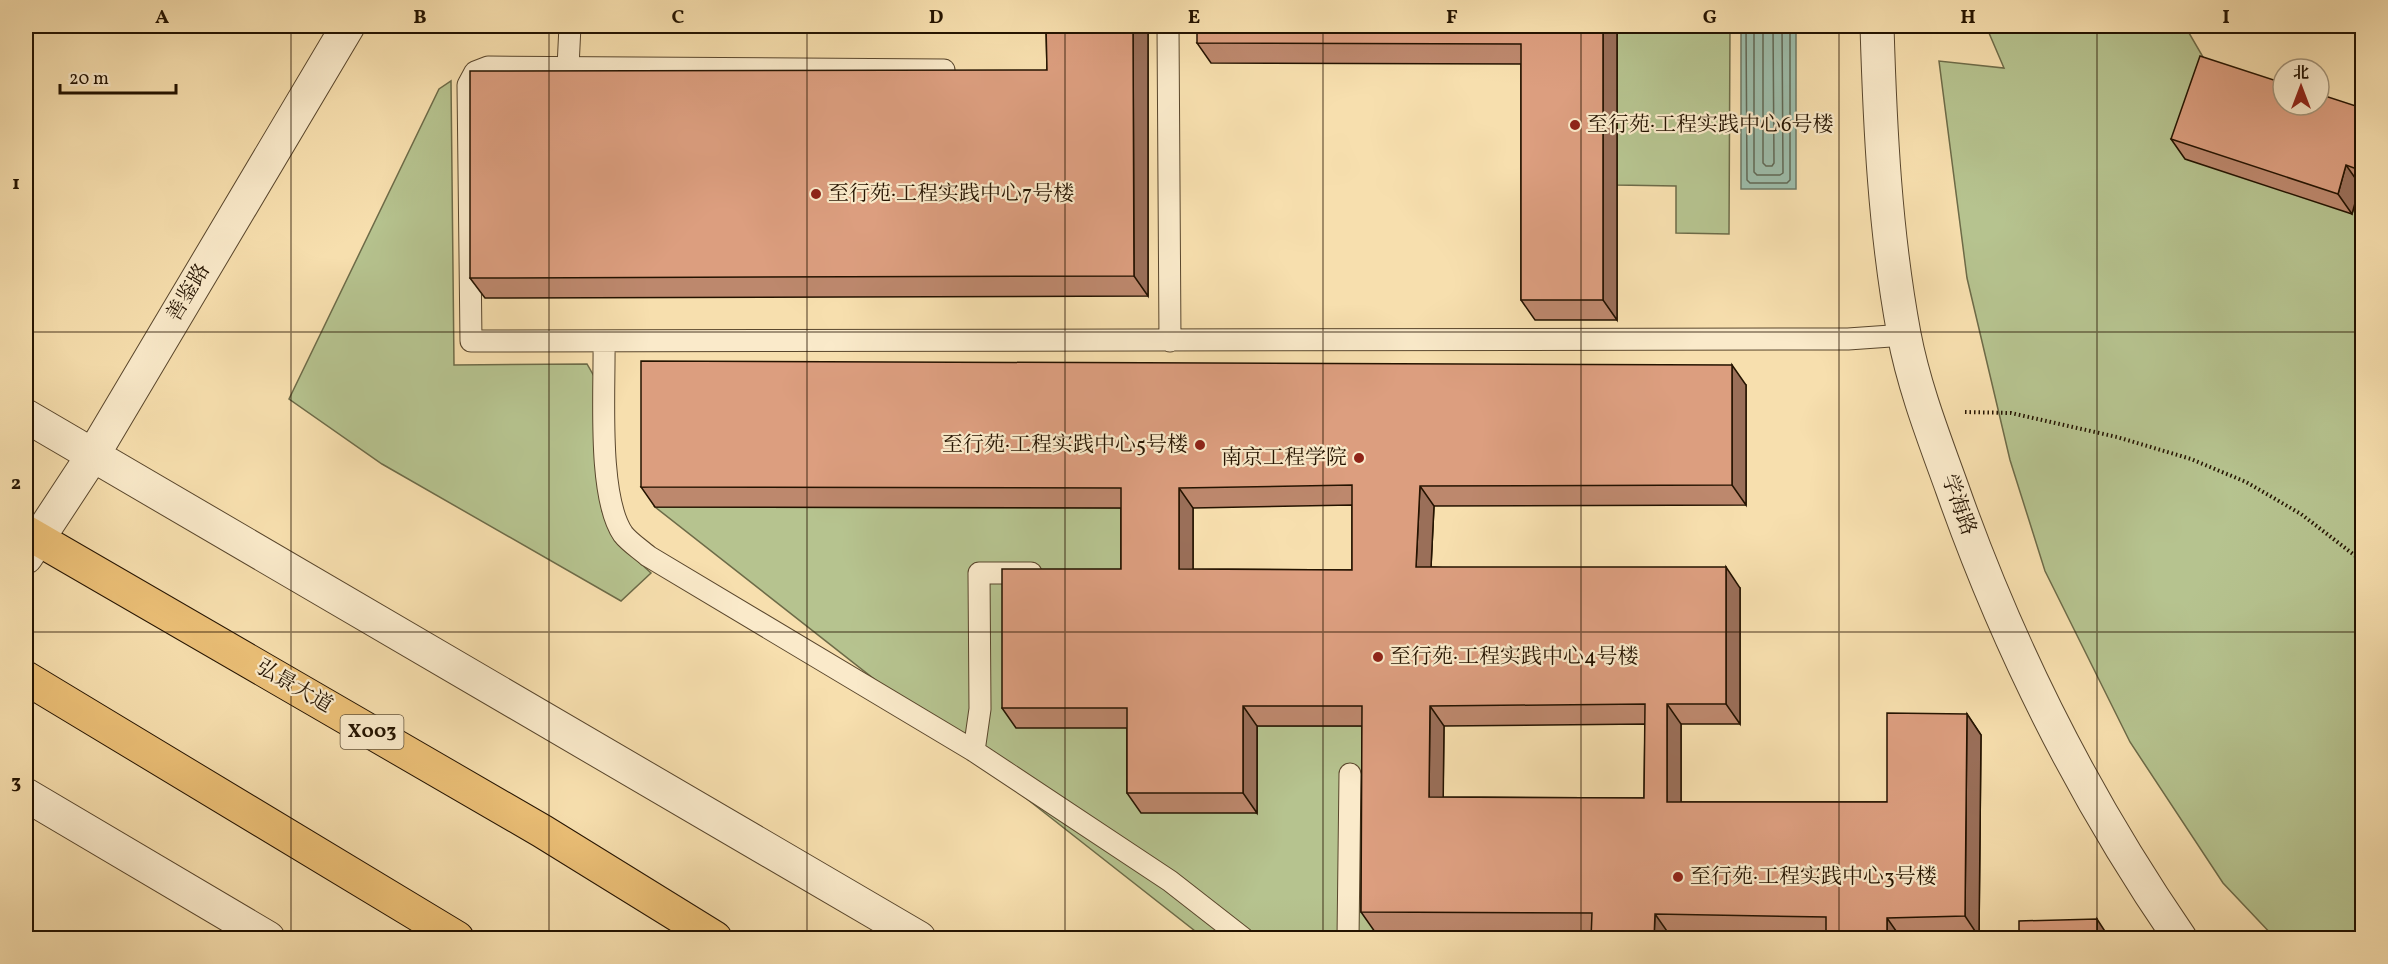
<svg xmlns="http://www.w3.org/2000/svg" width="2388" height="964" viewBox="0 0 2388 964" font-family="Vollkorn,'Noto Serif SC',serif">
<rect width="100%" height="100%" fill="#f7dfae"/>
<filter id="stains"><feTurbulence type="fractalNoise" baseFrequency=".00333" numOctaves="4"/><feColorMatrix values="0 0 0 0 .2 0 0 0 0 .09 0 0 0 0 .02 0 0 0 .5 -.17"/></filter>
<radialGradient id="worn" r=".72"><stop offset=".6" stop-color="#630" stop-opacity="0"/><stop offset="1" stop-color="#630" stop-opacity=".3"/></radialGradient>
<path fill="#b6c38f" stroke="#6d6b48" stroke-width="1.5" d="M1617 26H1730L1729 234 1676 233V186L1616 185Z
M1986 26H2185L2214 76 2362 186V938H2275L2223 883 2130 742 2045 571 2010 460 1967 278 1939 61 2004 68Z
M451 81 454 365 587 364 595 378 602 511 615 540 651 573 621 601 382 464 289 399 439 89Z
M655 507 1135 508 1141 728 1256 813 1257 726H1376V932L1606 933V938H1204Z"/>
<path fill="#9dbdab" stroke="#6d7967" stroke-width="1.5" d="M1741 26H1796V189H1741Z"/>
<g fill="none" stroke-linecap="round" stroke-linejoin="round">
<path stroke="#606856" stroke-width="1.5" d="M1746 26 1747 180 1750 183H1787L1790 180V26
M1754 26V172L1757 175H1780L1783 173 1782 26
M1763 26V163L1766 166H1772L1774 163 1773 26"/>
<g stroke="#59462c" stroke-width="23">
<path id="service" d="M1168 26 1170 341
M568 67 570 26
M944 70 488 67 475 72 468 85 471 341 1848 339 1905 335
M604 341C605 389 597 496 623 534 629 542 640 549 648 556L974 751 1170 881 1243 938
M974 751 980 709 979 573H1031
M1348 938 1350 774"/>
</g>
<g stroke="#59462c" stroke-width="35">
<path id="minor" d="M1877 26C1880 128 1885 232 1904 334 1914 387 1934 438 1952 488 2008 647 2085 800 2180 938"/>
</g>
<g stroke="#59462c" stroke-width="35">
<path id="tertiary" d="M26 416 919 938
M26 557 93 455 348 26
M26 795 268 938"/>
</g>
<g stroke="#241300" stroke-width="35">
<path id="primary" d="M26 532 542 831 715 938
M26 678 457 938"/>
</g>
<path stroke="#241300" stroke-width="4" stroke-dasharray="1.5 3" stroke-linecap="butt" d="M1965 412 2011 413 2117 437 2191 459 2246 482 2301 514 2362 561"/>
<use href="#service" stroke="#faeaca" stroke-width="21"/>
<use href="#minor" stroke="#faeaca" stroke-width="33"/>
<use href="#tertiary" stroke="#faeaca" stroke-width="33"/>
<use href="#primary" stroke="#ecc077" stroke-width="33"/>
</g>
<path fill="#bd886d" stroke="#241300" stroke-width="1.5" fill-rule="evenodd" d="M633 26H1148V296L485 298 470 278 1047 70 1046 28 635 29Z
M1617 26V320H1535L1521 300V64L1211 63 1197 43Z
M2362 108V186L2360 185 2352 214 2185 159 2171 139Z
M1746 385V505L1434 506 1431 567 1740 588V724H1681V802H1887L1967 714 1981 735 1979 937 1901 939H1826V937L1669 934V939H1592V933L1375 932 1361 912 1362 726H1257V813H1141L1127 793V728H1016L1002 708 1121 569V508L655 507 641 487ZM1352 505V570L1193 569V508ZM1645 724 1644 798 1443 797 1444 726Z"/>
<path fill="#9a6f59" stroke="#241300" stroke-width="1.5" d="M1133 26H1148V296L1134 276Z
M1603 26H1617V320L1603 300Z
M2346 165 2360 185 2352 214 2338 194Z
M1732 365 1746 385V505L1732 485Z
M1420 486 1434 506 1430 588 1416 567Z
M1179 488 1193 508V590L1179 569Z
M1726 567 1740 588V724L1726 704Z
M1667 704 1681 724V822L1667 802Z
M1243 706 1257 726V813L1243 793Z
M1430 706 1444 726 1443 817 1429 797Z
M1967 714 1981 735 1979 937 1965 916Z
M1655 914 1669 934V939H1654Z
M1887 918 1901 938V939H1887Z
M2097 919 2110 939H2097Z"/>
<path fill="#dc9e7f" stroke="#241300" stroke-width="1.5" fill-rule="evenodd" d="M1046 26H1133L1134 276 470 278V71L1047 70Z
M1197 26H1603V300H1521V44L1197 43Z
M2200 56 2283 83V105H2319V94L2362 108V171L2346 165 2338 194 2171 139Z
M641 361 1732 365V485L1420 486 1416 567H1726V704H1667V802H1887V713L1967 714 1965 916 1887 918V939H1826V917L1655 914 1654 939H1591L1592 913 1361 912 1362 706H1243V793H1127V708H1002V569H1121V488L641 487ZM1352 485V570L1179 569V488ZM1645 704 1644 798 1429 797 1430 706Z
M2097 919V939H2019V921Z"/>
<path fill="none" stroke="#241300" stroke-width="1.5" stroke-opacity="0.55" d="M291 26V938M549 26V938M807 26V938M1065 26V938M1323 26V938M1581 26V938M1839 26V938M2097 26V938M26 332H2362M26 632H2362"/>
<g fill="#8f2418" stroke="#faeaca" stroke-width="2">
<circle cx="1575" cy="125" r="6"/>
<circle cx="816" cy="194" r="6"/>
<circle cx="1200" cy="445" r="6"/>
<circle cx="1359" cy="458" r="6"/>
<circle cx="1378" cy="657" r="6"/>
<circle cx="1678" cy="877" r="6"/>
</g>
<g text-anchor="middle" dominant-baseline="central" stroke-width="4.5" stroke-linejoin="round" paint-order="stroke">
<rect fill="#faeaca" stroke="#64543d" stroke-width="1.5" x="340.5" y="715" width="63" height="34" rx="4.5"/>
<g font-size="20" font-weight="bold" fill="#241300">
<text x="372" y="732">X003</text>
</g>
<g font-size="21" fill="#241300" stroke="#faeaca" text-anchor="start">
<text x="1587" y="125">至行苑·工程实践中心6号楼</text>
<text x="828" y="194">至行苑·工程实践中心7号楼</text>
<text x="1188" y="445" text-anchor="end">至行苑·工程实践中心5号楼</text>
<text x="1347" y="458" text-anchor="end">南京工程学院</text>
<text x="1390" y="657">至行苑·工程实践中心4号楼</text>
<text x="1690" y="877">至行苑·工程实践中心3号楼</text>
</g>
<g font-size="21" fill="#241300" stroke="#faeaca">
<text transform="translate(189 293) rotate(-59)">善鉴路</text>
<text transform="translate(1958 505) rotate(70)">学海路</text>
<text transform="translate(294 687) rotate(30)">弘景大道</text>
</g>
</g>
<rect width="2388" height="964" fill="none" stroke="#f7dfae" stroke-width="66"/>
<g transform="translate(2301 87)"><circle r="28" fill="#faeaca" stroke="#a49479" stroke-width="1.5"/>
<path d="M0-4.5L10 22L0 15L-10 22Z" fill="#8f2418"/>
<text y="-9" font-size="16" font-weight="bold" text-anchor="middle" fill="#241300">北</text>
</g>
<path d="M60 84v9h116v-9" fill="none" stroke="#241300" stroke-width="3"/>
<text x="69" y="84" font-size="18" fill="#241300" stroke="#faeaca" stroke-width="4.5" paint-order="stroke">20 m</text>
<rect x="33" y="33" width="2322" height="898" fill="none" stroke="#241300" stroke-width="2"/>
<g font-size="20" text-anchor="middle" font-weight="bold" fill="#241300">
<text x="162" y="23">A</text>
<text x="420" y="23">B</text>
<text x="678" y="23">C</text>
<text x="936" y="23">D</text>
<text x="1194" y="23">E</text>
<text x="1452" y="23">F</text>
<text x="1710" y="23">G</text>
<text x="1968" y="23">H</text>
<text x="2226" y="23">I</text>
<text x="16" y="189">1</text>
<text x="16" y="489">2</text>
<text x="16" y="788">3</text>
</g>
<rect width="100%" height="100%" filter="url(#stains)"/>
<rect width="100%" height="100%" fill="url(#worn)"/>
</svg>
